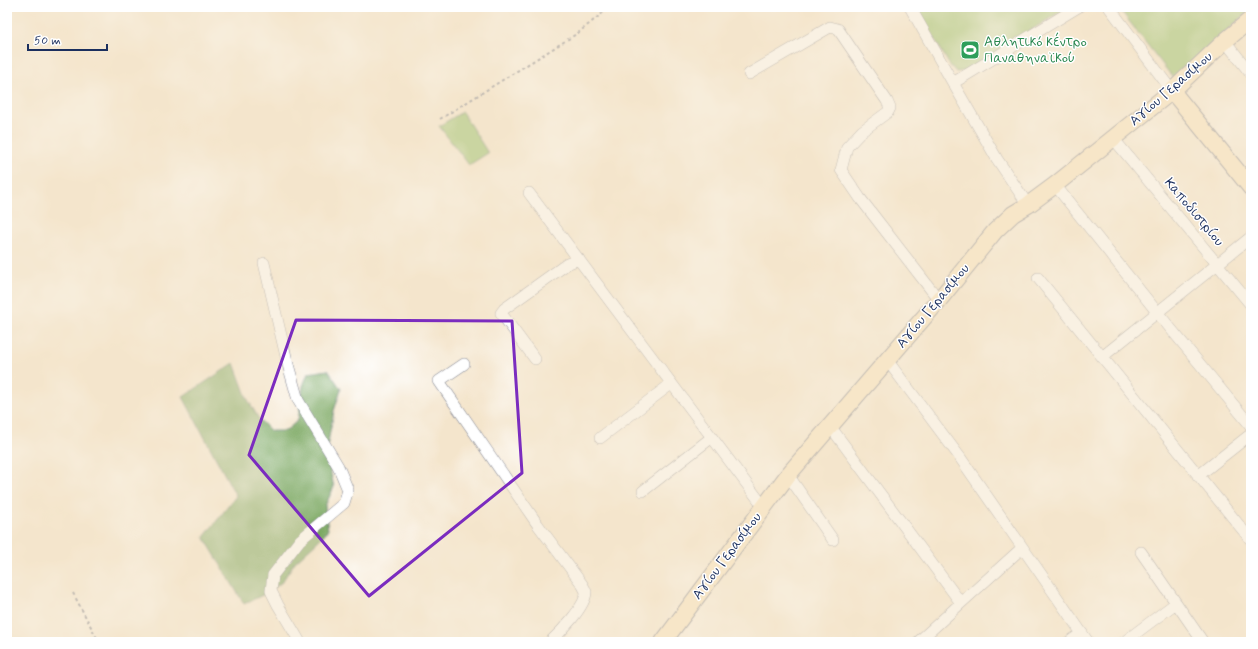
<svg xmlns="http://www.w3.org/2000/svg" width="1258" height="649" viewBox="0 0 1258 649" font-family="Mynerve,sans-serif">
<rect width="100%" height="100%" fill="#fff"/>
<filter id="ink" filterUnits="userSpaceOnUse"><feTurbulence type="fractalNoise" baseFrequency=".025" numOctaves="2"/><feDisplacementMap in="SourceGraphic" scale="8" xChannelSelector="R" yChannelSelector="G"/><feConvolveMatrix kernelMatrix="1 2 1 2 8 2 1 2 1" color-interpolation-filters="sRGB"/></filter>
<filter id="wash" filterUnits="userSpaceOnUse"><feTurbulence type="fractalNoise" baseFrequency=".012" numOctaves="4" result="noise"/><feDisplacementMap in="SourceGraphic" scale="16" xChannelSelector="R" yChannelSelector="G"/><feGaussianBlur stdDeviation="0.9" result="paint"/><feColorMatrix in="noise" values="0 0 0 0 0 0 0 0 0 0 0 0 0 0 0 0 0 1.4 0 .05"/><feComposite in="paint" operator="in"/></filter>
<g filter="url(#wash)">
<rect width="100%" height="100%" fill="#f4e5cc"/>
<path fill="#98c16d" stroke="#5a7866" d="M917 7H1068L966 71 956 72 949 64Z
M1118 7H1251V9L1174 79Z
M462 112 488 153 469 165 439 126Z"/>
<path fill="#7aa760" stroke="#4a6b5f" d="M234 363 247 398 259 419 271 431H286L298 420 303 386 308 373 328 370 341 389 334 411 325 458 330 469 334 487 325 506 328 530 318 541 295 562 282 582 267 593 244 604 204 537 236 496 183 397Z"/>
</g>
<g filter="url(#ink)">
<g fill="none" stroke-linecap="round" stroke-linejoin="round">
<g stroke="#888a95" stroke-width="12">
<path id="street" d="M910 7 953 83
M1109 7 1172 91
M1225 41 1251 74
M749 74 830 27 838 29 887 101 890 108 888 112 862 131 847 147 841 170 860 198 939 300
M1113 138 1251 305
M1055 185 1157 312 1251 426
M529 193 764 507
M1028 205 997 159 953 83 1078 7
M264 263 287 361 298 400 338 466 348 490 344 503 300 540 273 575 271 591 278 605 300 642
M1038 278 1251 540
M1102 357 1251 237
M535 359 501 313 504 309 567 264 579 259
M887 360 959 456 1088 642
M464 364 439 381 538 525 582 584C583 586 585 589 586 592 586 606 560 633 550 642
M830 426 961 603 1022 548
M600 438 671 384
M788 475 833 540
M1198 476 1251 434
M643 491 711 438
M1141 552 1203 642
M918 642 961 603
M1069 642 1082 633
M1124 642 1176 603"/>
</g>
<g stroke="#888a95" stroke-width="18">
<path id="secondary" d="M1172 91 1251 188
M663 642 788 475 939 300 995 231 1013 214 1028 205 1055 185 1172 91 1225 41 1251 19"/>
</g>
<path stroke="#888a95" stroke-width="2" stroke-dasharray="3 3" stroke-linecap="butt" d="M440 119 578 33 610 7
M73 593 99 642"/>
<use href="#street" stroke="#fff" stroke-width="11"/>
<use href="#secondary" stroke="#fbe7c3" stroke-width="16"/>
</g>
</g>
<path d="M0 0H1258V649H0ZM296 320 512 321 522 473 369 596 249 455Z" fill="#f4e5cc" fill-opacity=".55" fill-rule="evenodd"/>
<path fill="none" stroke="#7b2cbf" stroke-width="3" stroke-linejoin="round" d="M296 320 512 321 522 473 369 596 249 455Z"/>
<defs>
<g id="stadium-square" transform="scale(1)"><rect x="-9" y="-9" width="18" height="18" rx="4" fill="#2e9e5b" stroke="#fff"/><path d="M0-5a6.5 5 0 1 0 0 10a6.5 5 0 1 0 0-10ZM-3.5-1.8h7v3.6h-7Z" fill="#fff"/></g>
</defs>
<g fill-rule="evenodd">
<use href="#stadium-square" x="970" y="50"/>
</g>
<g text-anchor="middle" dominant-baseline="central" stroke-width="3" stroke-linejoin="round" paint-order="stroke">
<g font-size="14" fill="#27864d" stroke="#fff" text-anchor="start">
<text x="984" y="42">Αθλητικό κέντρο<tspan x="984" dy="16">Παναθηναϊκού</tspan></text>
</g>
<g font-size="14" fill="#1b2f5e" stroke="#fff">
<text transform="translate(1171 89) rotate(-41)">Αγίου Γερασίμου</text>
<text transform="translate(1194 212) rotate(50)">Καποδιστρίου</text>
<text transform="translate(933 306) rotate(-50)">Αγίου Γερασίμου</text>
<text transform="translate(727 556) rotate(-53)">Αγίου Γερασίμου</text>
</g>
</g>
<rect width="1258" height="649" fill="none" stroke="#fff" stroke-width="24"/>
<path d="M28 44v6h79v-6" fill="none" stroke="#1b2f5e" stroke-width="2"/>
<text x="34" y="44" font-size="12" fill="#1b2f5e" stroke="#ffffff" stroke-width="3" paint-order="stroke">50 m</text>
</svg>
